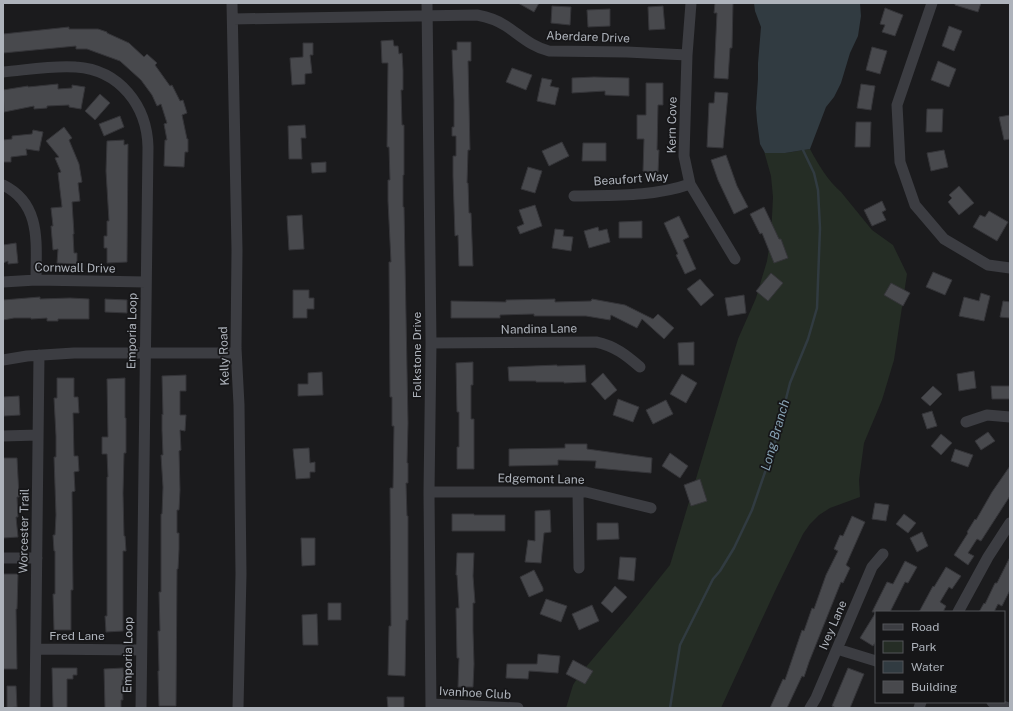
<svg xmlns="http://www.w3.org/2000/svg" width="1013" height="711" viewBox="0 0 1013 711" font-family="'Public Sans',sans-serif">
<rect width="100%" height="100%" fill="#1b1b1d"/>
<path fill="#252d25" d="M810 149C818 164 828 181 841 192L872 230 893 245 907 274 894 360 882 400 864 443 859 480 860 497 830 508 819 515 810 524 803 534 775 591 721 708H566L573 685 580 674 630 615 670 565 738 339 756 298 767 261 771 236 773 197 771 176 764 151 765 153H785Z"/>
<path fill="#313b41" d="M754 3H860L861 16 858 36 850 53 841 83 834 97 826 107 810 149 785 153H765L760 144 757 121 756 108 758 79V63L761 27 755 11Z"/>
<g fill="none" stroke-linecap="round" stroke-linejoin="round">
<path stroke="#313b41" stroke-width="2.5" d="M670 708 680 645 713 579 720 571 734 548 752 510 774 446 790 383 808 339 817 308 820 228 818 190 814 173 803 150"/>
</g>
<path fill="#48494d" stroke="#353539" d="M518 3H539L534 12Z
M715 3H733L732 48H730L728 79 714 78 717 13H714Z
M955 3H981L978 12 955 5Z
M552 6 571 7 570 25 551 23Z
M663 6 665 29 649 30 648 7Z
M885 8 903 15 895 36 882 32 885 25 880 24Z
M610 9V26L588 27 587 10Z
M949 26 962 31 954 51 942 46Z
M69 27V29H98L107 32V33L129 43 144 57 147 54 157 63 155 65 170 86 172 85 180 101 183 100 187 113 182 115 187 139H188V152H185L184 167 164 166 165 140H167L164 124 167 123 161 104 157 106 152 95 141 80 120 61 87 49H76V46L3 53V34Z
M393 40 394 46H398L399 54 402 53 403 70V90H401L402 125H404V175H403V207H404L408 423 407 463H408V483H406L407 516H408V620H406L405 676 388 675 389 626H391L390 488H393L394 426H392V397H390L389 262H391L388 201V180H390L389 147H387L388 63H382L381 41Z
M457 42H471V61H468L470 150H468L467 183H468L469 213H471L473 266H459L458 235 455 236 453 176V156H456V136H452V127H454V100L452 50H457Z
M303 43H313V55H310L312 73 305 74V84L292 85 290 58 303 57Z
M872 47 887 51 880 74 866 70Z
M938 61 956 69 949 87 931 80Z
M512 68 532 75 526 90 506 82Z
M594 77 629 78V96L605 95V91L572 93V78Z
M542 78 552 80 550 86 559 88 555 105 537 101Z
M646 83H663V105H658L657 150H659L658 172 643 171 644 139H637V115H646Z
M58 84V89L72 88V85L85 87 81 109 69 107V105L47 106V108L34 109V106L4 112 3 90 28 86V87Z
M861 84 875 86 871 110 857 108Z
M715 92 728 93 723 148 707 147 709 103H714Z
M100 94 110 103 95 120 85 111Z
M927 109H943L942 132H926Z
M1010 115V139L1004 140 999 117Z
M120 116 124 127 104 136 99 124Z
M856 122H871L870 147H855Z
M305 125 306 138H301L302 159H289L288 126Z
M64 127 72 138 69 140 79 164 82 182 78 183 80 201 72 202 74 234H73L74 253H77V264L57 263 58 249 53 250 51 226H53L51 208 62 207 58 173 61 172 55 158 59 157 46 141Z
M33 130 43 132 39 151 26 149 27 155 11 157V162H3V140L12 139V136L32 134Z
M124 140V145L128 144 127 262 107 263V248H104V236H107V221H109L106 171 107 141Z
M562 142 569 156 549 166 542 151Z
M583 143H606V161H582Z
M944 150 948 167 931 171 927 153Z
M726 155 737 186 748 207 734 214 718 180 711 160Z
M326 162V172L312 173 311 163Z
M528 167 542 171 535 193 521 189Z
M959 186 974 203 959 215 948 202 952 198 949 195Z
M882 201 886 210 882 212 886 220 872 226 864 210Z
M535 205 542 226 520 234 517 227 524 224 519 210Z
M764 207 779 239H781L788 258 774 263 762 233 760 234 750 214Z
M989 211 1008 222 997 241 973 227 980 215 985 217Z
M302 215 304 249 289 250 287 216Z
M679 216 689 237 683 240 696 269 685 274 676 255 678 254 664 223Z
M642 221V238H619V222Z
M598 227 599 231 607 229 610 242 589 248 584 231Z
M555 229 564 230 563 236 573 237 571 251 552 248Z
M16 243 18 263 8 264V261L3 263V245Z
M933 272 952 280 945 295 926 287Z
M771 273 783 283 768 301 756 291Z
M700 279 714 295 701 306 687 289Z
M891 283 910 293 903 306 884 295Z
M293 290H309V298H314V309H307V318H293Z
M981 293 990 296 984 321 959 316 964 297 979 301Z
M744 295 746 313 728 316 725 298Z
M40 297V299L70 298 89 299V319H58V321H47V318L31 319V318H14L3 320V300Z
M105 299 127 300V313L105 312Z
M555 299V302L591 301 592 299 625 305 653 319 658 314 674 328 664 339 642 319 637 328 611 315 610 320 586 316H534V314L500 315V318H451V301L506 302V300Z
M1003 301 1010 302V318L1000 317Z
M694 342V365H679L678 343Z
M473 362V385H471V419H474V469H457V447H459V412H457L456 363Z
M557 365V366L585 365 586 382 564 383V382H536V381H509L508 367Z
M974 371 976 388 959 391 957 374Z
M322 372 323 395 298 396V384H308V373Z
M603 373 617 390 605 400 591 384Z
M682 374 697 383 686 403 670 394Z
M186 375V391H180V415H186L185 431 180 430 181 450 179 451 180 490 179 510H177V533H179V549L178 569H177L176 706H159L158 671H159L158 631H160L159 592H161V514H162L163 487 161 455H163L162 430V414L163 415 162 376Z
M57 378H74V397H78L79 413H73L74 456H78L79 471 74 472 75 491 72 492 73 590H71V630H54L53 594H55V551H54L53 535H55L56 515 54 457H56V436L54 398H57Z
M125 378V418H126V453H124L123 493 124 536H125L126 551H123V631L106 632 105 616H107V477H108L107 454H102V437H108L107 379Z
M933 386 942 394 930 406 921 398Z
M991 386H1010V399H992Z
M19 396 20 415 4 416 3 397Z
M618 399 639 407 633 422 613 415Z
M666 400 673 414 653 424 646 410Z
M932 411 937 426 927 429 922 414Z
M988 432 995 441 981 450 975 441Z
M941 434 952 443 941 455 931 446Z
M565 444H587V449L652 458 651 473 595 468 596 461 558 460V465L509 466V449L565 448Z
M309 448 310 463 315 462V472H310V478L296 479 293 449Z
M955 449 973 455 968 467 951 461Z
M670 453 688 466 680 478 662 466Z
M3 458H17L19 497H17L18 517H16L18 537 3 538Z
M1010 466V496L981 541 977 539 968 553 974 556 968 565 954 555 968 533 967 532 975 519 976 520 992 492Z
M700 479 707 501 691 506 684 485Z
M875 503 889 505 886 521 872 519Z
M550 510 551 532 544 533 541 563 525 562 528 540 535 541V511Z
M452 514H474V515H505V531H452Z
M904 514 916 523 908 533 896 524Z
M852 516 865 522 846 565 850 568 843 583 841 582 809 662 804 677 802 676 787 708H770L783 679 785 680 802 630 804 631 812 608 814 609 826 575 838 551 834 549 840 535 843 536Z
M597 523H618L619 539 597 540Z
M922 532 928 546 917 552 910 538Z
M301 538H315V565L302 566Z
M457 553H474L473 576 475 603H473V631L474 664 473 687H458L459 658H457L456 608H459L457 575H456Z
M620 557 636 558 634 581 618 579Z
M1010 557V590L1002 606 998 604 994 612H979L984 603 985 604 995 583H997Z
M905 561 917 567 908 583 905 582 890 612H872L887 582 893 584Z
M946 567 961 576 952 589 949 587 940 602 946 606 943 612H919L933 586 934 587Z
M534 570 543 588V591L529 597 520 577Z
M3 574H18L17 609H16L17 669H3Z
M615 586 627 597 612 613 601 603Z
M546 599 567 606 561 622 540 614Z
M328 603H341V620H328Z
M592 605 599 621 579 630 572 614Z
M876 612V641L873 646 860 638Z
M317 614 318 645H303L302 615Z
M538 654 560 656 558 673 529 671 528 679 506 678 507 664H537Z
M573 660 593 671 585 684 566 674Z
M52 668H77V675H73V679H67V708H53Z
M123 668 124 680H122L123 700H121V708H105L104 669Z
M848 668 864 674 850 708H836L832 706Z
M7 686H16L17 707 7 708Z
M387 697H404V708H388Z"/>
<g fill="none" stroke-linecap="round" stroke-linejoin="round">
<path stroke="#3c3d42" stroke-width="11" d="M232 3 237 250 236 348 239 405 241 574 238 708
M427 3 431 343 429 492 431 708
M691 3 687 55 684 156 690 184 735 259
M932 3 897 105 900 162 915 205 944 239 988 265 1010 268
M233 19 477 15C488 17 497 20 506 26 521 36 532 47 549 51L627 52 687 55
M3 72C26 70 54 65 76 67 120 70 147 106 148 147L141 708
M3 185C42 204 36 244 36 280
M574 196C612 195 653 197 690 184
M3 282 36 280 146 282
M431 343 596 342C615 346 626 355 640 367
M3 360 27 356 74 353H236
M966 422 987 415 1010 417
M3 436 38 435
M429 492H586L651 508
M578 492 579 568
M3 558H37
M958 612 988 557 1010 523
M37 649 141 650
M837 649 876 661
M992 702 1008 708
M431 704 518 708
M35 708 39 355
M810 708 816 698 872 567 883 554
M919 708 921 702"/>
</g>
<g text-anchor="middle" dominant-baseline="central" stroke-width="3.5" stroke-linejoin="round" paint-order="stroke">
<g font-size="12" fill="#aeb3bb" stroke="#161618">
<text transform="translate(588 37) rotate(2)">Aberdare Drive</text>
<text transform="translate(672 125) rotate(-89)">Kern Cove</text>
<text transform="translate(631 179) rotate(-4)">Beaufort Way</text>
<text transform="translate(75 268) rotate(1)">Cornwall Drive</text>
<text transform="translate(539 329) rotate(-1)">Nandina Lane</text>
<text transform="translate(132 331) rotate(-89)">Emporia Loop</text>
<text transform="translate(417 355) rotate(-90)">Folkstone Drive</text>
<text transform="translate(224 356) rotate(-92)">Kelly Road</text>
<text transform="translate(541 479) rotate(1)">Edgemont Lane</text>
<text transform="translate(24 531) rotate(-89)">Worcester Trail</text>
<text transform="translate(833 625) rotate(-67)">Ivey Lane</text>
<text x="77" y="636">Fred Lane</text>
<text transform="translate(128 655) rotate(-89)">Emporia Loop</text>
<text transform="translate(475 693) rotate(3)">Ivanhoe Club</text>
</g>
<g font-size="13" font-style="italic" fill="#87a2b4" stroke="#161618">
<text transform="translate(775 435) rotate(-74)">Long Branch</text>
</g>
</g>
<rect width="1013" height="711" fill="none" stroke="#aeb3bb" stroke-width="8"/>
<rect x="875" y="611" width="130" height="92" fill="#161618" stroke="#535559"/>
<rect x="883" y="624" width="20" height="6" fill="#3c3d42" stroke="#535559"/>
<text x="911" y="631" font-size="12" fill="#aeb3bb">Road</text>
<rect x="883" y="641" width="20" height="12" fill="#252d25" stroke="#535559"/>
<text x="911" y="651" font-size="12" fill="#aeb3bb">Park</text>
<rect x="883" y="661" width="20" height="12" fill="#313b41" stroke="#535559"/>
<text x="911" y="671" font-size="12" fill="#aeb3bb">Water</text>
<rect x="883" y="681" width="20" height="12" fill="#48494d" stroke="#535559"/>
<text x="911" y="691" font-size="12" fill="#aeb3bb">Building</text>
</svg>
